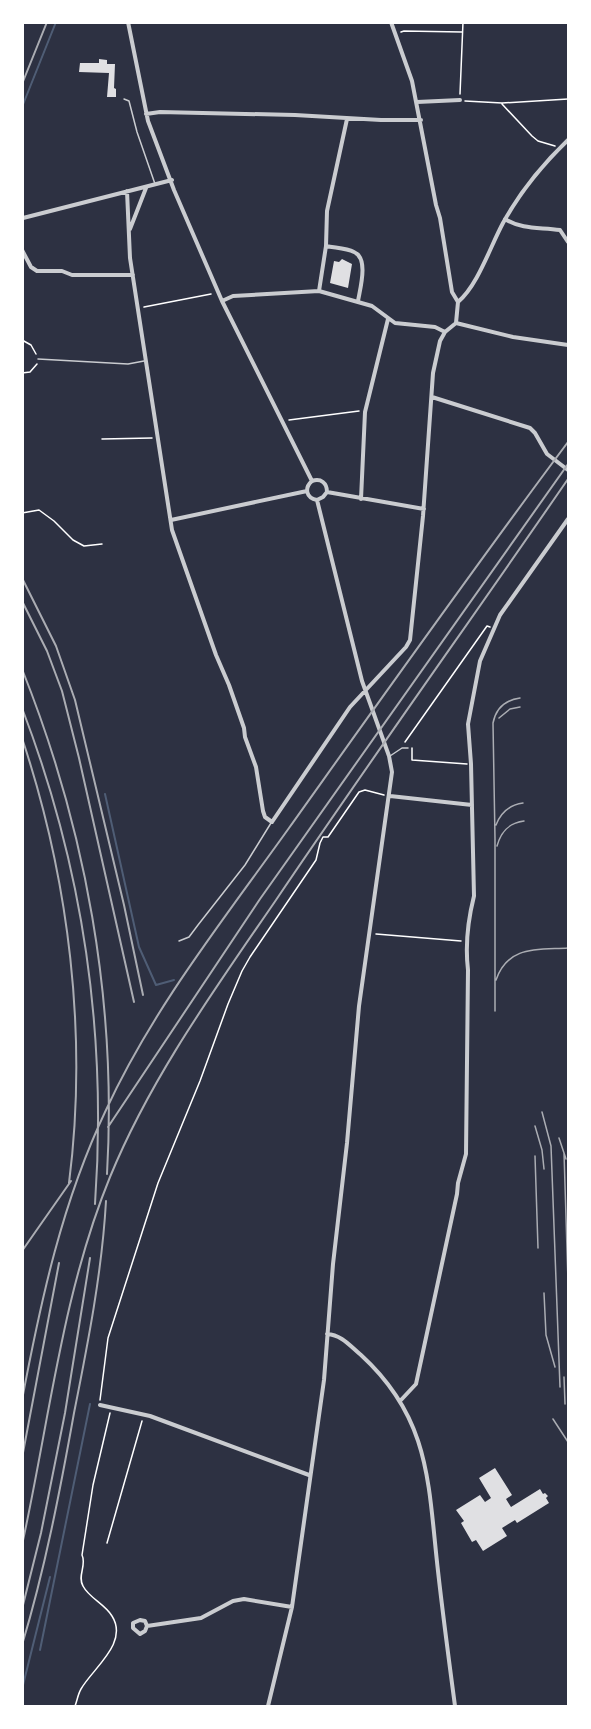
<svg xmlns="http://www.w3.org/2000/svg" width="591" height="1729" viewBox="0 0 591 1729" font-family="Ubuntu,sans-serif">
<rect width="100%" height="100%" fill="#2d3142"/>
<g fill="none" stroke-linecap="round" stroke-linejoin="round">
<path stroke="#4f5d75" stroke-width="2" d="M22 107 56 22
M105 794 139 947 156 985 174 980
M40 1650 90 1404
M22 1689 50 1577"/>
</g>
<path fill="#e0e0e3" d="M99 59 107 60V64H115L114 88 116 89V97H107L109 73 79 72 80 63H99Z
M342 259 352 264 348 288 330 283 334 261 339 262Z
M495 1468 512 1495 506 1499 511 1507 540 1489 543 1494 545 1493 548 1496 546 1498 549 1503 517 1523 515 1520 502 1528 507 1536 483 1551 476 1540 472 1542 461 1523 464 1521 456 1510 480 1495 485 1502 491 1498 479 1478Z"/>
<g fill="none" stroke-linecap="round" stroke-linejoin="round">
<path stroke="#fff" stroke-width="1.5" d="M401 32 404 31 462 32
M460 94 463 22
M465 101 502 103 568 99
M502 104 532 136 538 141 555 146
M144 307 211 294
M22 340 31 345 36 354
M22 373 30 372 37 364
M289 420 359 411
M102 439 152 438
M22 513 39 510 54 521 73 540 84 546 102 544
M405 742 487 626 490 627
M412 748V760L467 764
M376 934 461 941
M100 1400 108 1338 158 1183 200 1081 228 1004 242 971 250 957 316 860 320 843 323 837H328L359 792 365 790 384 795
M107 1543 142 1421
M75 1706C77 1701 78 1694 81 1689 93 1668 129 1643 112 1616 105 1604 89 1598 83 1586 77 1576 87 1565 82 1555L93 1485 110 1413"/>
<path stroke="#caccd0" stroke-width="1.5" d="M124 99 129 101 137 132 155 184
M38 359 128 364 144 361
M390 756 402 748H408
M179 941 189 937 198 925 245 865 271 823"/>
<path stroke="#caccd0" stroke-width="4" d="M128 22 148 121 174 190 222 301 312 481
M417 102 460 100
M146 114 160 112 295 115 381 120H421
M127 191 130 258 172 530 216 655 229 685 244 728 245 737 256 767 263 811 265 817 272 822 350 707 406 647 410 640 423 516 433 373 440 341 445 332 456 323 458 302 452 292 440 218 436 205 412 81 391 22
M23 218 172 180
M505 219C523 230 539 227 560 230L568 242
M130 229 146 188
M326 246C335 248 346 248 354 252 369 258 360 289 358 301
M22 250 31 267 37 271H62L72 275H133
M319 291 326 246 327 211 347 119
M222 301 233 296 319 291 372 306 395 323 435 327 445 332
M458 302C478 285 490 247 503 223 520 192 543 164 568 140
M456 323 513 337 568 345
M432 397 530 428 535 433 547 454 568 470
M312 481C304 488 306 498 317 500
M312 481C321 478 327 483 327 492
M327 492 424 509
M361 499 365 412 388 319
M317 500 323 497 327 492
M171 520 307 491
M390 796 472 805
M327 1334C342 1335 350 1346 361 1355 431 1419 428 1484 438 1571 443 1616 449 1661 455 1706
M401 1400 416 1384 457 1194 458 1183 466 1154 468 970C465 945 468 920 474 896L471 764 468 724 480 661 500 615 568 519
M100 1405 150 1416 309 1475
M147 1626 145 1631 140 1634 133 1628V1623L140 1620 145 1621 147 1626 201 1618 233 1601 244 1599 292 1607
M268 1706 292 1607 324 1380 333 1264 347 1143 359 1006 392 772 389 756 362 681 317 500"/>
<path stroke="#abadb3" stroke-width="1.5" d="M499 718 510 709 520 707
M496 825C501 812 509 805 523 803
M497 846C501 831 509 823 524 821
M496 980C508 945 538 950 568 948
M495 1011V839L493 723C496 708 505 700 520 698
M542 1112 551 1146 560 1387
M535 1126 542 1150 544 1169
M559 1138 566 1159
M564 1153 568 1281
M535 1156 538 1248
M544 1293 546 1335 555 1367
M564 1377 565 1404
M553 1419 568 1442"/>
<path stroke="#abadb3" stroke-width="2" d="M22 84 47 22
M22 578 56 646 75 700 124 905 143 995
M22 601 47 651 62 691 79 758 134 1002
M22 669C86 829 117 1002 107 1174
M22 708C83 867 107 1035 95 1204
M22 738C69 879 88 1035 69 1183
M108 1127 260 899 568 464
M22 1251 71 1181
M22 1400C41 1300 62 1202 106 1110 153 1008 224 919 289 828 381 699 473 569 568 442
M22 1458 59 1263
M22 1545C49 1423 62 1294 110 1177 151 1077 215 989 276 900 371 759 471 620 568 479
M22 1609 41 1533 65 1413 90 1258
M22 1645C45 1569 60 1491 74 1413 88 1343 102 1272 106 1201"/>
</g>
<rect width="591" height="1729" fill="none" stroke="#ffffff" stroke-width="48"/>
</svg>
